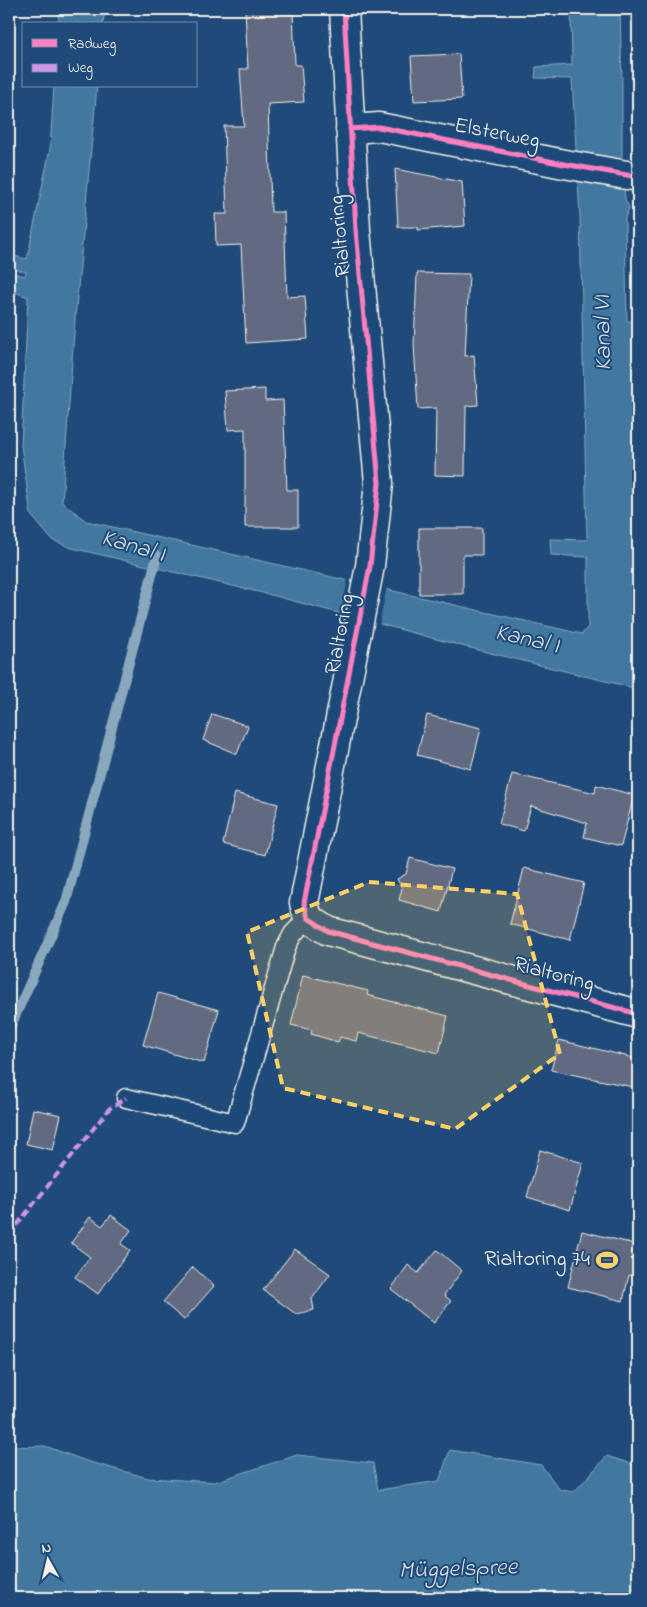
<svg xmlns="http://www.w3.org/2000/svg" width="647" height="1607" viewBox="0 0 647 1607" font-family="'Indie Flower',sans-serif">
<rect width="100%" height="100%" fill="#1f4a7a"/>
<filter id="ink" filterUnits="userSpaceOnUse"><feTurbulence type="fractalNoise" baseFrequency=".02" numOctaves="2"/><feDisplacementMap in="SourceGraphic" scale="10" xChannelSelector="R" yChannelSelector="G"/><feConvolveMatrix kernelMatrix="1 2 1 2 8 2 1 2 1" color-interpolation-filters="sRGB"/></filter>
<g filter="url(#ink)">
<path fill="#4378a0" stroke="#8aa8bd" d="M59 9H105L103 24H58Z
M571 9H620L622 84V158L625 199 629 208 625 218 627 321H638V401H635L632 469 636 530 638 533V562L634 566 633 624 638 637V689L462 646 275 596 72 548 52 540 31 515 21 446 28 297 9 290V272L25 276 26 272 9 267V255L27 259 50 149 54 86H97L75 319 62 502 86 521 582 634 588 627V557L551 555 550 539 587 540 580 217 572 79 535 78 536 67 572 65Z
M45 1446 86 1461 148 1478 215 1482 297 1455 373 1463 378 1490 439 1481 450 1450 541 1465 560 1490 574 1492 607 1456 638 1466V1598H9V1447Z"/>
<path fill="#1f4a7a" d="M348 577 387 586 379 627 340 617Z"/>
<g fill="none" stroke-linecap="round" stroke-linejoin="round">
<path stroke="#8aa8bd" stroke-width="10" d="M9 1030 66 902 157 556"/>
</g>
<path fill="#626b82" stroke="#f4f1e8" d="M245 9H293L295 65H301L304 102 268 104 271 212H284L287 297 305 296 308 339 246 343 241 245 216 246 215 214H227L224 126H244L240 69H248Z
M459 54 462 99 414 101 411 56Z
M395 169 462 182 465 226 418 230V227H398Z
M417 273 469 274 465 356 474 355 478 405 466 406 465 476 435 475 436 408 418 409 414 345Z
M265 389V401L283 400 287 490H298V527H245V429L228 430 225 391Z
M419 528H482V555H463V594H419Z
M212 714 248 726 237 754 203 740Z
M427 715 481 728 471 769 417 755Z
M512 774 595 793 596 785 634 795 621 846 584 837 587 823 531 806 524 831 499 824Z
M235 793 278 804 265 855 223 844Z
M410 858 452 869 441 912 399 900 402 888 397 879 406 874Z
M524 868 584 883 570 940 510 924Z
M303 975 368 991 367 995 448 1016 439 1053 358 1033 356 1041 340 1037 338 1042 311 1034 312 1030 291 1025Z
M158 993 219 1010 204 1063 143 1045Z
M559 1040 638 1059V1088L551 1070Z
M33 1109 61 1115 53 1150 26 1144Z
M540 1150 583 1163 570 1210 527 1197Z
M111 1215 131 1230 121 1244 130 1250 98 1294 75 1277 90 1257 71 1243 90 1217 102 1226Z
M582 1231 638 1245V1277L629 1275 623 1301 568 1287Z
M295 1249 330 1274 312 1299 314 1310 296 1314 263 1290Z
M437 1250 462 1271 444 1295 451 1301 434 1323 391 1289 408 1265 418 1273Z
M193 1267 214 1286 184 1320 163 1302Z"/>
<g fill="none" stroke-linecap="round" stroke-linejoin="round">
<g stroke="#f4f1e8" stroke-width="21">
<path id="lane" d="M126 1098 235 1123 286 947 293 934 308 918"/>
</g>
<g stroke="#f4f1e8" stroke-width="31">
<path id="street" d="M344 9 356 230 379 483 370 566 304 903 308 918 328 931 638 1014
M350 129 379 127 564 164 638 177"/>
</g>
<use href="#lane" stroke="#1f4a7a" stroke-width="18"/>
<use href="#street" stroke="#1f4a7a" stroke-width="28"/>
<path stroke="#d193ec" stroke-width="4" stroke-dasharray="8 4" stroke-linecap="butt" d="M9 1235 109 1109 126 1098"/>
<g stroke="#1f4a7a" stroke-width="8">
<path id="cycleway" d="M344 9 356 230 379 483 370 566 304 903 308 918 328 931 638 1014
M350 129 379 127 564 164 638 177"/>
</g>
<use href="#cycleway" stroke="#ff80c0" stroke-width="5"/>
</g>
</g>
<path fill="#ffd166" fill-opacity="0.2" stroke="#ffd166" stroke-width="4" stroke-dasharray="10 6" stroke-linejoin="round" d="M369 882 517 894 560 1054 455 1129 283 1088 247 932Z"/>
<defs>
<g id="stadium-bare" transform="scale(1.725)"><path d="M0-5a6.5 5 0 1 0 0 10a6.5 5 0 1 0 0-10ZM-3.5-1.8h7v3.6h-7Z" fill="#ffd166" stroke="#1f4a7a" stroke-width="2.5" paint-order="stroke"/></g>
</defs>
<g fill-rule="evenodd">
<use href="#stadium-bare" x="607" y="1260"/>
</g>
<g text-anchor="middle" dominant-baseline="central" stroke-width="4" stroke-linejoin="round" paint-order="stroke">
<g font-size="22" fill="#f4f1e8" stroke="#1f4a7a">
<text transform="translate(497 134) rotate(11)">Elsterweg</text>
<text transform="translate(341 236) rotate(-95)">Rialtoring</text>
<text transform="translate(341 634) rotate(-79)">Rialtoring</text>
<text transform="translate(554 975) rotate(15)">Rialtoring</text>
</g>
<g font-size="22" fill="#f4f1e8" stroke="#1f4a7a" text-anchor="end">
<text x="590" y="1260">Rialtoring 74</text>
</g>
<g font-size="24" font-style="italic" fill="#d9dfdd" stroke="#1f4a7a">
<text transform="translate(604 333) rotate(-91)">Kanal VI</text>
<text transform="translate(133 547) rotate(16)">Kanal I</text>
<text transform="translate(527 640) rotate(13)">Kanal I</text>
<text transform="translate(458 1570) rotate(-2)">Müggelspree</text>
</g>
</g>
<rect width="647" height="1607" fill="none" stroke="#1f4a7a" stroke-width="30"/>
<rect x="15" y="15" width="617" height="1577" fill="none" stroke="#f4f1e8" stroke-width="2" filter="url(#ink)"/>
<rect x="22" y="22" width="175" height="65" fill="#1f4a7a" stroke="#748da6"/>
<rect x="32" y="39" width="25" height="8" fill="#ff80c0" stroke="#748da6"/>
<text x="68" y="48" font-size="15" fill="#f4f1e8">Radweg</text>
<rect x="32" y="64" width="25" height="8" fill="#d193ec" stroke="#748da6"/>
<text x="68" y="72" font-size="15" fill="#f4f1e8">Weg</text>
<g transform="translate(48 1560) rotate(352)" stroke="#1f4a7a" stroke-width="4" paint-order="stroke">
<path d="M0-4L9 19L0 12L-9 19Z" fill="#f4f1e8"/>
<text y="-8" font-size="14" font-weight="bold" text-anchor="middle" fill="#f4f1e8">N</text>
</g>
</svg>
